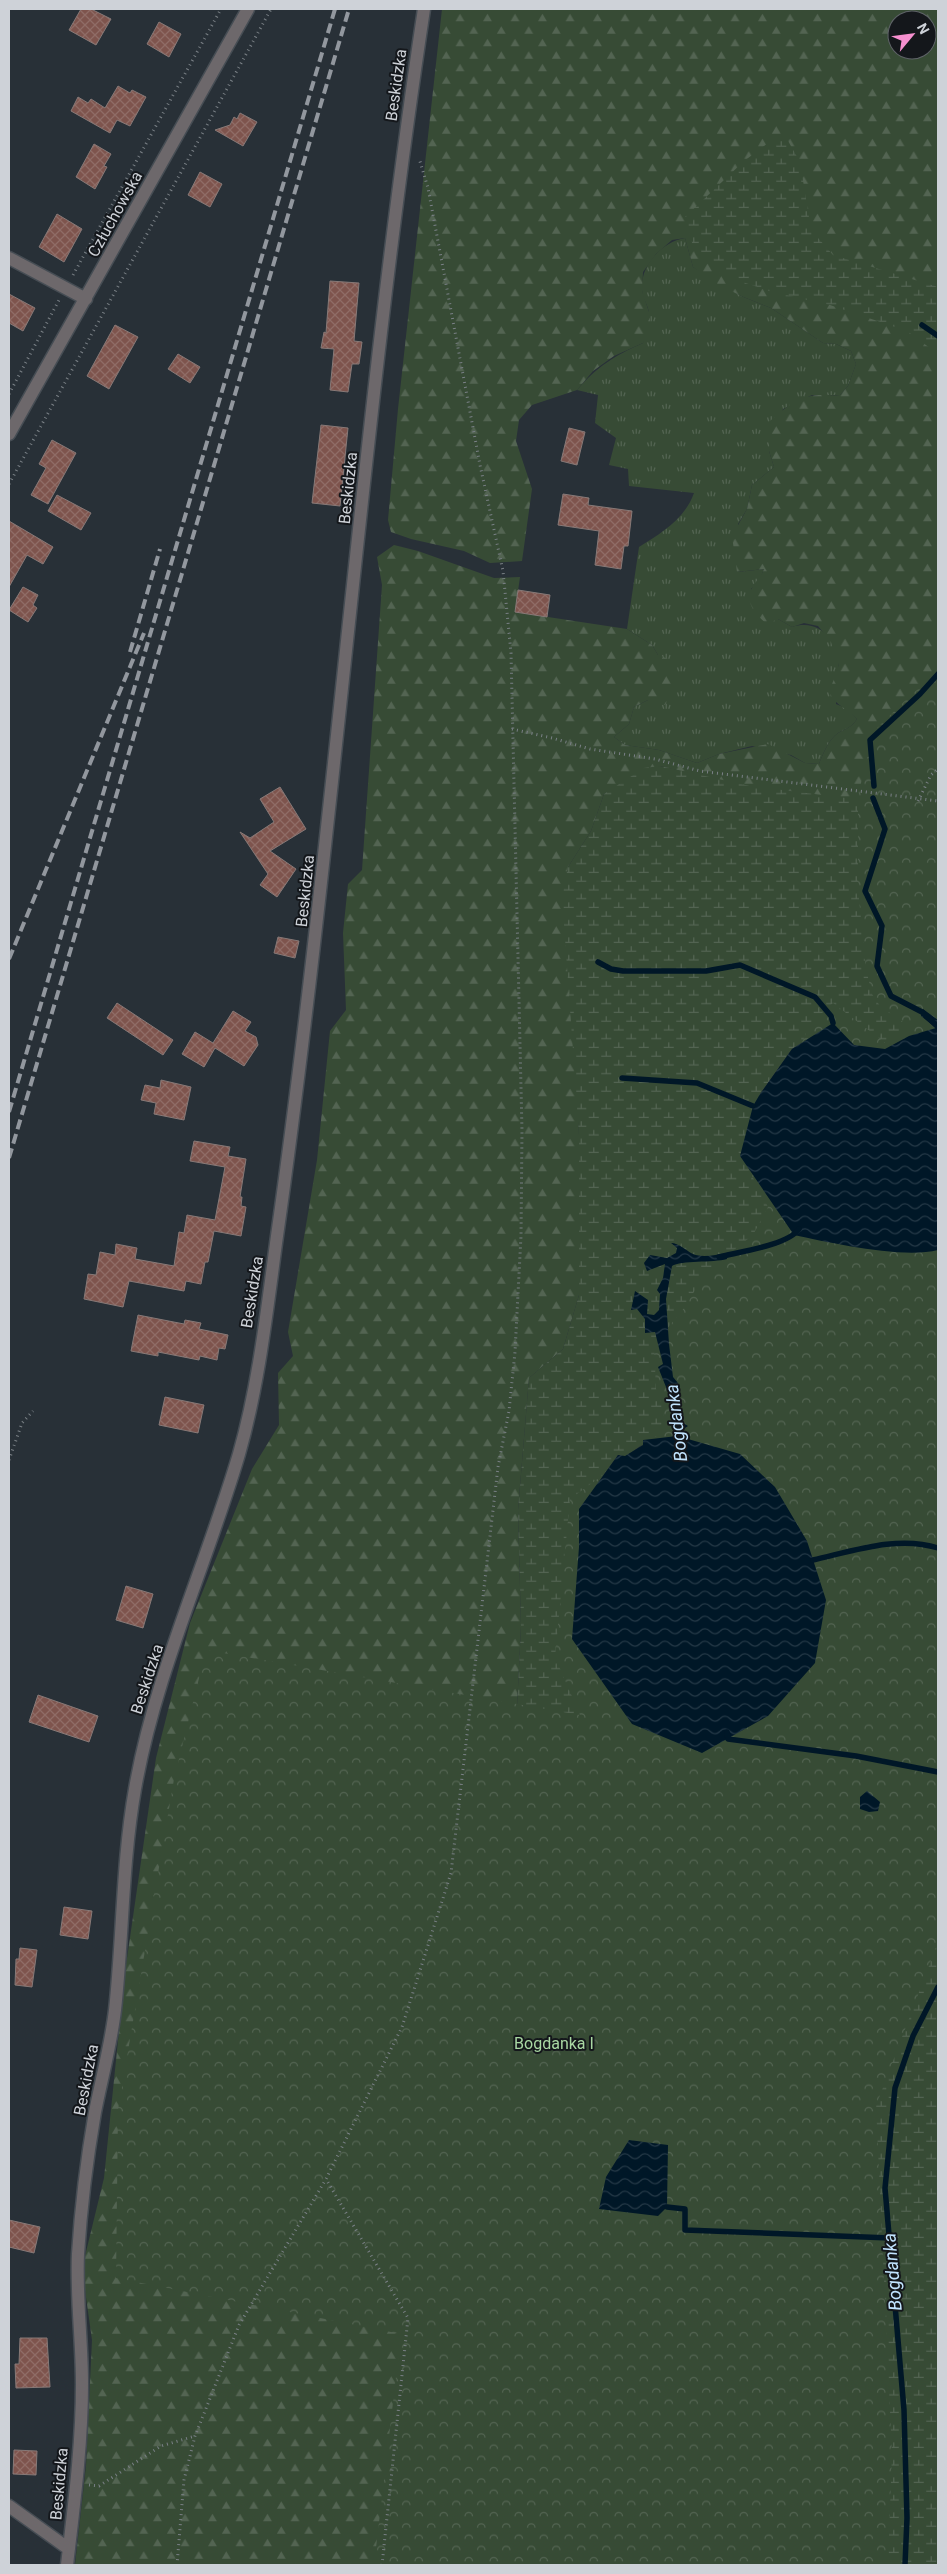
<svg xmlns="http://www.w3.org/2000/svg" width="947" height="2574" viewBox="0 0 947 2574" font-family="Roboto,sans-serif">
<defs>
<pattern id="grass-tufts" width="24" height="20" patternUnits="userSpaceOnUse" patternTransform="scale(1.25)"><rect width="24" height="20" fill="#374b35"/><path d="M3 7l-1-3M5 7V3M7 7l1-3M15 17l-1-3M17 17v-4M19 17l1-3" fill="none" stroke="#536452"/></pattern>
<pattern id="forest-firs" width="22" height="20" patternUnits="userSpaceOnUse" patternTransform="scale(1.25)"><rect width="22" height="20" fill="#374b35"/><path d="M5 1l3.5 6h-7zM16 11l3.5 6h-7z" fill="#536452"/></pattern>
<pattern id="wetland-marsh" width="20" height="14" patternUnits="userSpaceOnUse" patternTransform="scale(1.25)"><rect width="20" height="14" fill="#374b35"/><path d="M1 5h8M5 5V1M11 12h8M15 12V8" fill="none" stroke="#536452"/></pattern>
<pattern id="park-crowns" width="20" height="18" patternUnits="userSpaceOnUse" patternTransform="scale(1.25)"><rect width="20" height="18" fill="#374b35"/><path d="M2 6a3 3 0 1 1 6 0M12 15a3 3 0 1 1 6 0" fill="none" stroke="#536452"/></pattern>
<pattern id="water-waves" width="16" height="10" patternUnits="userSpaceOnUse" patternTransform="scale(1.25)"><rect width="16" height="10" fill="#001727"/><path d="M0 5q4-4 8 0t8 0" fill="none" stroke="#243846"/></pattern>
<pattern id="building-cross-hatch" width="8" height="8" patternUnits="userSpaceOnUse" patternTransform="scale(1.25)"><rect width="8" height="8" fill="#7e544d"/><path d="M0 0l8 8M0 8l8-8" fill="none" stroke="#8f6c66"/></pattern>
</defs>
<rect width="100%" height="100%" fill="#283037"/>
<path fill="url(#grass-tufts)" d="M685 238 693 267 741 296 771 308 823 343 836 344 851 351 856 364 848 386 840 395H812L783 409 769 451 774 467 752 485 747 509 738 524V572L764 569 760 579 751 589 778 619 792 627C820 618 838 641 839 668 839 680 837 692 836 704L848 709 857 719C851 728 847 728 838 733 828 740 823 754 819 764L805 763 791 755 752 746 719 754 697 763 659 750 625 745 614 737 629 724 634 707 648 700 658 655 652 645 627 629 639 547C660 534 685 519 694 493L629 486 628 469 609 465 616 438 595 423 598 395 577 390C598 366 614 356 643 343 645 335 649 325 649 316 650 307 642 299 642 290 640 265 662 242 685 238Z"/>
<path fill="url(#forest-firs)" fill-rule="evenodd" d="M442 9H938V834L660 766 604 794 591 831 568 867 579 1135V1295L563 1349 529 1378 518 1510 521 1626 512 1810 432 2322 413 2565H75L86 2466 92 2340 84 2283 85 2256 104 2178 125 1972 156 1758 190 1623 252 1469 279 1425 278 1373 293 1356 288 1332 317 1160 330 1031 346 1010 343 933 348 884 362 870 382 585 377 557 394 545 418 551 494 578 520 577 515 612 627 629 652 645 658 655 668 659C673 678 674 688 665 705L648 700 634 707 629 724 614 737 625 745 659 750 697 763 719 754 768 744 805 763 819 764C823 754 828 740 838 733 847 728 851 728 857 719 845 706 838 708 829 692L839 666 831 642 818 626 804 623 792 627 778 619 767 624C757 616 745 604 751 590 754 582 761 578 764 569L737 572 732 536 747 509 752 485 774 467 769 451 770 421C781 411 796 398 811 396 820 394 830 396 840 395L848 386 856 364 851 351 836 344 823 343 771 308 741 296 712 281 693 267 685 238 672 240 656 254 643 272 642 291 650 315V332L643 343 614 356 593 371 577 390 532 405 519 420 516 441 532 489 522 561 490 563 464 551 411 539 391 532 388 520 398 409ZM897 20H927V50H897Z"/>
<path fill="url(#wetland-marsh)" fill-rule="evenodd" d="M783 132 800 162 811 230 833 255 938 287V354L907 331 830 305 772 292 725 276 696 255 684 218 744 161Z
M660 766 750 786 887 803 938 1020 885 1049 833 1023 792 1049 760 1094 938 1250V2565H533L512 1810 521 1626 518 1510 529 1378 563 1349 579 1295V1135L562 896 568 867 591 831 604 794 644 768ZM643 1444 579 1509 618 1455 625 1457Z"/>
<path fill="url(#park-crowns)" d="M938 674V1942L876 2106 892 2454 888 2565H374L401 2334 116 2278 118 2110 174 1779 206 1650 580 1715 555 1657 570 1499 662 1432 664 1410 656 1389 654 1344 682 1311 707 1271 753 1235 768 1207 749 1170 746 1125 798 1052 810 1024 833 1003 888 1045 907 1025 880 1006 872 994 866 969 858 889V795L874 731 913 693Z"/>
<path fill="url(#water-waves)" d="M923 1009 938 1020V1250C903 1259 831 1243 794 1235L740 1156 753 1106 760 1094 792 1049 833 1023 854 1045 885 1049 909 1036 936 1028 921 1016Z
M671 1243C679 1243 685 1250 693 1254 703 1258 715 1255 726 1253L727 1259C713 1263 681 1260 672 1266L666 1299 669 1344 673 1377 678 1383 679 1396 677 1404 683 1423 688 1426 682 1430 681 1437 740 1454 775 1487 807 1541 826 1600 815 1663 768 1716 702 1753 632 1724 572 1639 579 1547V1509L618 1455 625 1456 643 1445V1440L677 1436 680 1432 672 1418 670 1397 658 1367 663 1364 655 1332 645 1333V1319L637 1309 631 1310 635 1291 648 1300 647 1314 654 1315 659 1310 660 1294 657 1290 663 1278 665 1264 647 1271 644 1263 650 1255 667 1258 676 1253 677 1248Z
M867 1791 880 1802 878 1811 869 1812 860 1809V1797Z
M629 2140 668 2145 667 2207 658 2216 599 2209 606 2177Z"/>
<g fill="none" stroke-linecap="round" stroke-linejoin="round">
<path stroke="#001727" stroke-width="5.5" d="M922 325 938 336
M874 786 870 740 920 694 938 674
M873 798 885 829 865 891 882 926 877 966 891 996 922 1012 938 1027
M598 962 611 969 623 971H706L740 965 815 997 831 1016 833 1023
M622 1078 697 1083 753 1106
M719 1257C739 1252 788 1245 799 1229
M813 1560C853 1551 898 1535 938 1548
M727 1732 728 1739 856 1756 938 1772
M667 2207 685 2209V2230L890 2238
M905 2565 907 2518 904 2410 885 2188 895 2088 913 2036 938 1987"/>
</g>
<path fill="url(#building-cross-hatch)" stroke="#877977" d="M81 9H91L111 19 96 45 69 30Z
M159 22 181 34 169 57 147 44Z
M118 86 130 93 132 90 146 97 130 126 117 120 110 133 71 111 78 97 88 103 91 99 105 108Z
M240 113 257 122 243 146 215 130 230 125 234 117 237 119Z
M94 144 111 154 104 166 107 167 95 189 76 177Z
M200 172 222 184 210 207 188 195Z
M57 214 82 229 64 262 39 247Z
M330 281 359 283 354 341 362 342 359 364H352L348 392 330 390 334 349 321 348 324 332 326 333Z
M9 294 35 308 23 331 9 323Z
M115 325 138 337 109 389 87 376Z
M178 354 200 367 190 383 168 369Z
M321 425 348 428 340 506 312 503Z
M569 428 585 432 577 465 561 461Z
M52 440 76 453 48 504 31 495 46 468 39 464Z
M563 494 589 498 588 505 632 511 628 546H624L621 569 595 565 599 531 558 525Z
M57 495 91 513 81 530 48 511Z
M9 521 53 547 43 564 27 555 9 587Z
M23 587 38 595 33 605 37 608 28 622 9 610Z
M518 590 550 595 547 617 515 612Z
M280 787 306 829 270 851 296 869 277 897 260 885 268 874 240 832 250 838 274 822 260 799Z
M278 937 299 941 295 958 274 953Z
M117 1003 173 1040 163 1055 107 1018Z
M233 1011 251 1022 245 1031 256 1037 258 1045 244 1066 215 1048 204 1067 182 1054 195 1032 213 1043Z
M161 1080 191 1087 184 1120 154 1114 156 1103 141 1100 145 1085 160 1088Z
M194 1141 230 1147 228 1156 246 1159 240 1197H242L241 1206 246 1207 241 1236 214 1231 208 1262H205L201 1284 186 1281 184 1291 129 1281 123 1307 84 1299 88 1274 96 1275 100 1252 115 1255 116 1244 137 1248 135 1259 174 1266 179 1232 184 1233 187 1215 215 1220 225 1167 190 1161Z
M138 1315 184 1324 185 1320 201 1323 199 1329 228 1335 225 1349 219 1348 217 1360 200 1356 199 1360 158 1352V1356L131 1351Z
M165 1397 204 1405 198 1433 159 1425Z
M126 1586 153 1594 143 1628 116 1620Z
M38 1695 98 1716 89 1742 29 1722Z
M64 1907 92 1911 88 1939 60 1935Z
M20 1948 37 1950 32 1987 15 1985 16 1959H19Z
M9 2220 40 2227 34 2253 9 2247Z
M20 2338H47L50 2387 16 2388 15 2364H19Z
M14 2450 37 2451 36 2475 13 2474Z"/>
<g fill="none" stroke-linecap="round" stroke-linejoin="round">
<g stroke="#464d54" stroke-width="15">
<path id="minor" d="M9 258 86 299
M9 434 248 9
M9 2506 69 2549
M67 2565C74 2505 82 2445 82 2384 82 2340 76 2297 78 2254 81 2206 87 2158 95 2112 102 2077 111 2044 115 2010 123 1937 122 1862 135 1789 155 1674 206 1566 239 1454 259 1384 267 1309 277 1236 335 828 362 416 424 9"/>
</g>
<path stroke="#7a8086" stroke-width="3" stroke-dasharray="1 4" stroke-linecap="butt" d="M73 275 221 9
M9 394 59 300
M9 484 271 9
M512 729 552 738 590 749 655 759 700 771 938 801
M918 801 931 775 938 769
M9 1460 22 1423 33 1411
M89 2485 99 2486 161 2446 195 2436
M177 2565 184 2480 195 2436 207 2406 239 2325 326 2179
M382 2565 408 2318 326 2179 402 2027 451 1873 498 1467 509 1411 515 1352 521 1236 522 1131 511 653 503 571 480 465 428 188 419 158"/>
<use href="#minor" stroke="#6d686b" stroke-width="12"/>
<path stroke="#92979e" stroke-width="4" stroke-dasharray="10 5" stroke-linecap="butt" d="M130 652 160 549
M9 959 144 633
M9 1112 335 9
M9 1158 349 9"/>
</g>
<g text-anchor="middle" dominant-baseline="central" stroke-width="4" stroke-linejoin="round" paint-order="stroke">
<g font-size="16" fill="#ced2d8" stroke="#14171b">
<text transform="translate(396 85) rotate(-82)">Beskidzka</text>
<text transform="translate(115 214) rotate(-61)">Człuchowska</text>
<text transform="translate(348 488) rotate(-84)">Beskidzka</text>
<text transform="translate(305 891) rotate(-84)">Beskidzka</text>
<text transform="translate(252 1292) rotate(-81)">Beskidzka</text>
<text transform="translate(147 1679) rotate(-72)">Beskidzka</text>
<text transform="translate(86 2080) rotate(-79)">Beskidzka</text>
<text transform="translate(59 2484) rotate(-85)">Beskidzka</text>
</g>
<g font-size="16" fill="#a9d8a3" stroke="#14171b">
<text x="554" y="2043">Bogdanka I</text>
</g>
<g font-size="18" font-style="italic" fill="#c1e4ff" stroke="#14171b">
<text transform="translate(676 1423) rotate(-97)">Bogdanka</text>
<text transform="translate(892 2272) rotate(-95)">Bogdanka</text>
</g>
</g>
<rect width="947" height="2574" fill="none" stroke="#ced2d8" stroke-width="20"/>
<g transform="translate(912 35) rotate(61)"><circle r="24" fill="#14171b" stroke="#5e6267"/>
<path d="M0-4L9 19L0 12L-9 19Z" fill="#f690cf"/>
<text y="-8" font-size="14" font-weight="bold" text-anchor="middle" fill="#ced2d8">N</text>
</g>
</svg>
